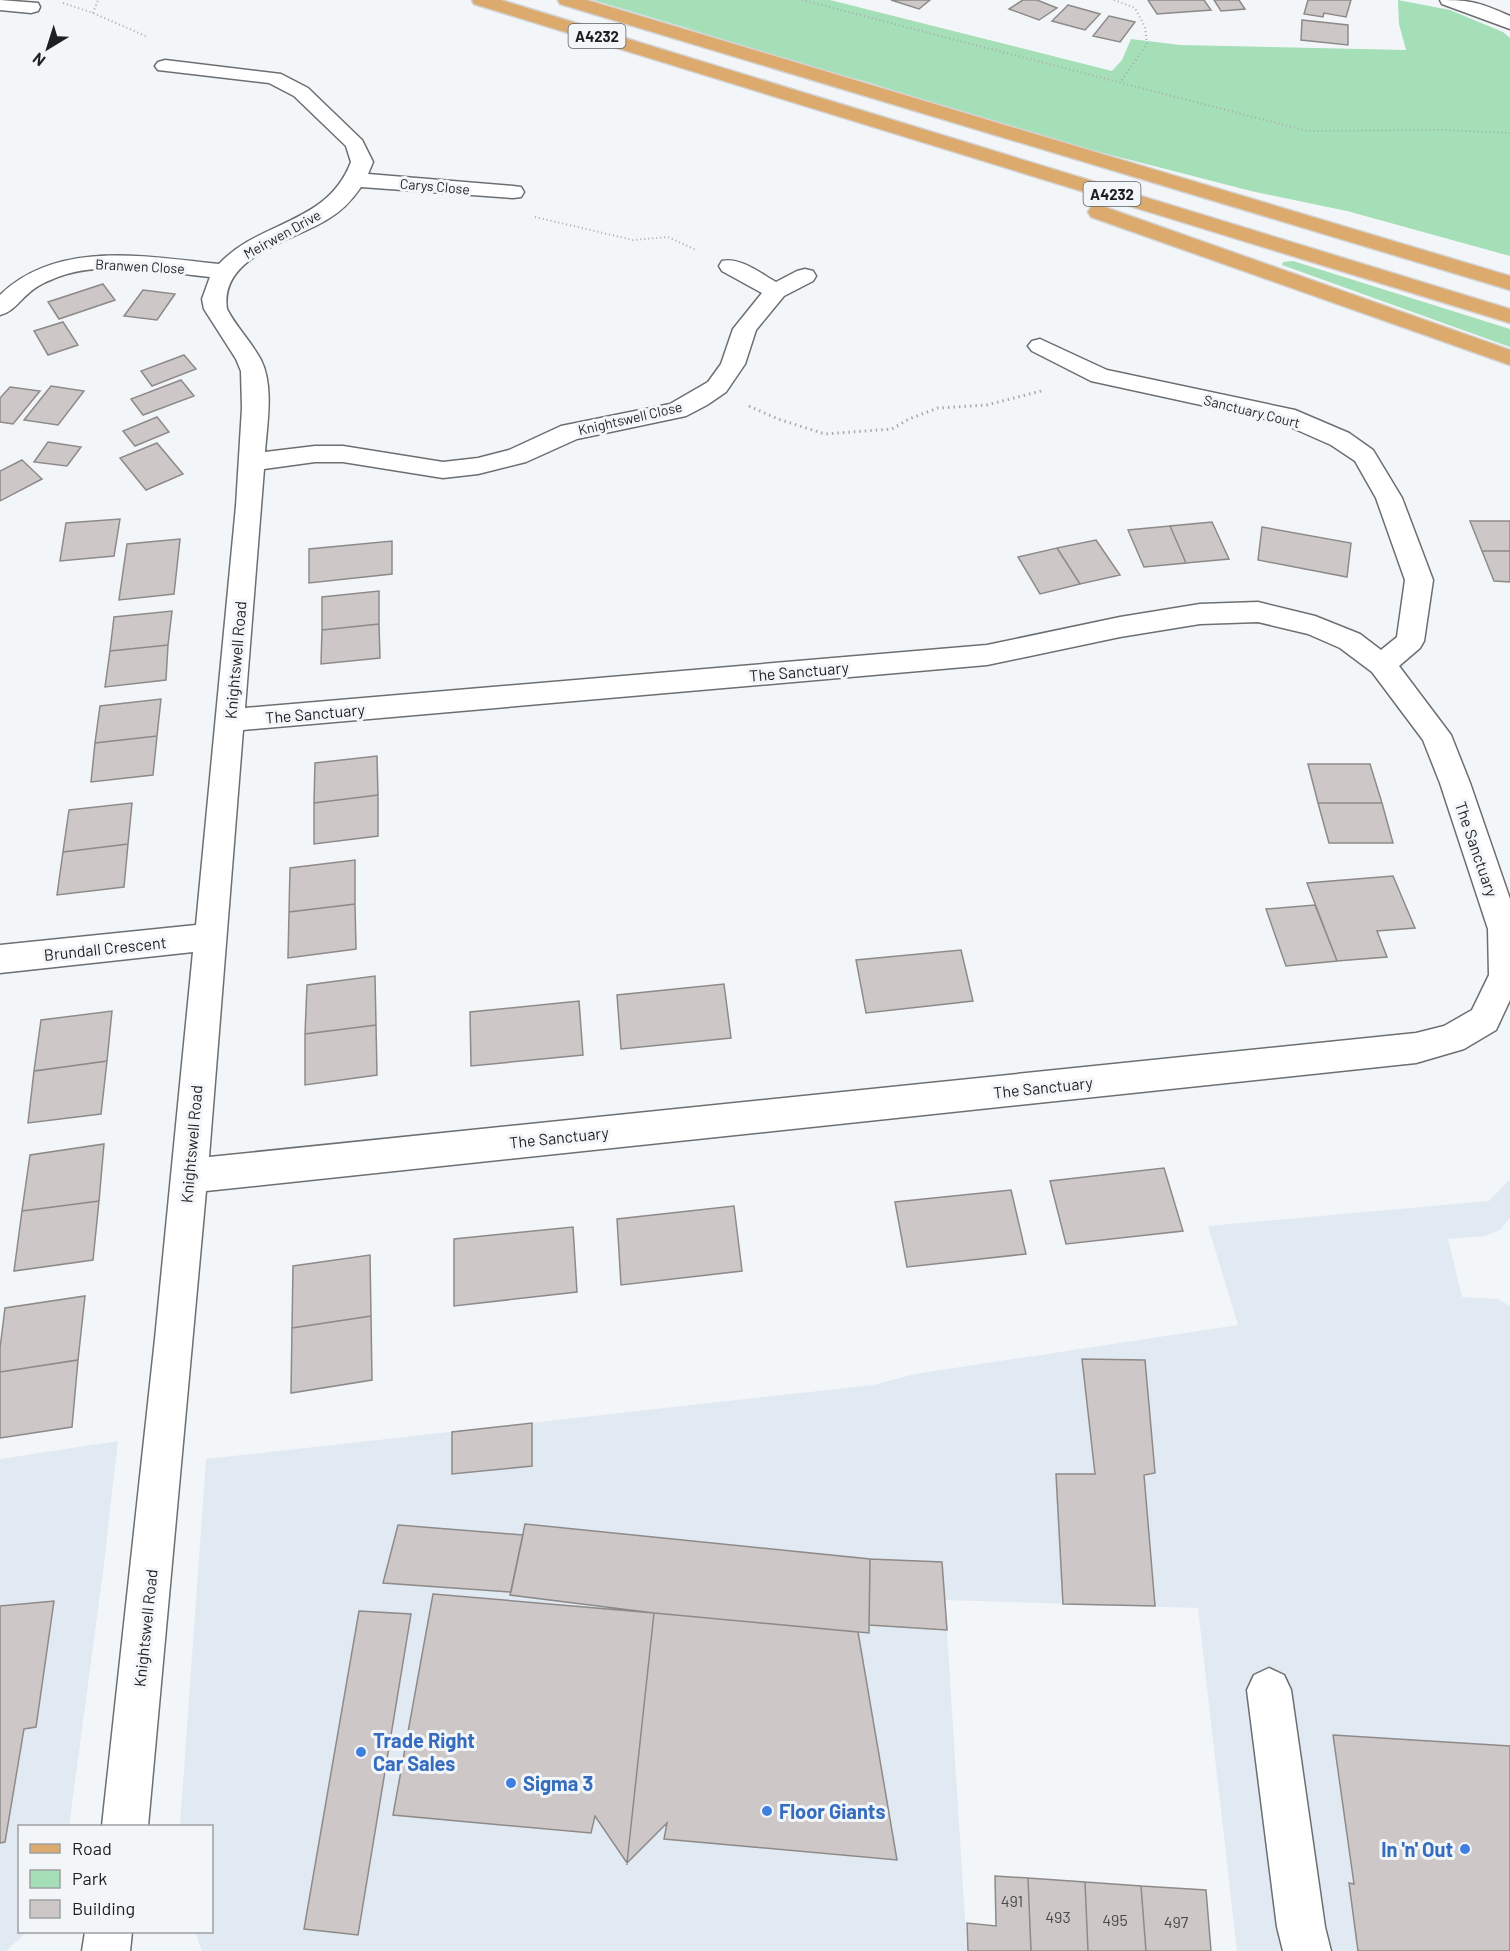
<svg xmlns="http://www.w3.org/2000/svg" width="1510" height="1951" viewBox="0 0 1510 1951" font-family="Barlow,sans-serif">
<rect width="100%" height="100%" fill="#f3f6f9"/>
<path fill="#e1e9f2" d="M1510 1179V1218L1500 1230 1485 1236 1448 1239 1462 1297 1498 1299 1510 1306V1951H1237L1198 1608 945 1600 967 1951H202L195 1932H212V1826H180L206 1459 873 1385 915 1374 1238 1325 1208 1226 1489 1201Z
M118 1441 103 1572 69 1826H20V1932H27L6 1951H0V1459Z"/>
<path fill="#a5dfb7" d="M593 0H830L1112 71 1122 60 1131 39 1180 45 1406 50 1399 24 1398 0 1450 10 1503 32 1510 38V256L1347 211 1251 191 1041 137 864 81 806 68 687 28Z
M1293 261 1510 329V347L1282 265 1283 262Z"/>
<path fill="#cdc8c7" stroke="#8e8a89" stroke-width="1.5" d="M891 0H930L919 9Z
M1023 0H1037L1057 8 1039 20 1009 9Z
M1148 0H1204L1211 10 1157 14Z
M1214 0H1239L1245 9 1221 11Z
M1308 0H1351L1346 17 1324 13 1323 17 1304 14Z
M1068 5 1100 14 1085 30 1052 21Z
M1109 16 1135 22 1120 42 1093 36Z
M1302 20 1348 25V45L1301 40Z
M103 284 115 300 59 319 48 302Z
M143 290 175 294 157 320 124 316Z
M63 322 78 345 48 355 34 331Z
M184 355 196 369 152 386 141 371Z
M181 380 194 396 143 415 131 399Z
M51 386 84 391 58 425 24 420Z
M10 387 40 391 13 424 0 422V398Z
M157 417 169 432 135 446 123 431Z
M48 442 81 447 67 466 34 462Z
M157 443 183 474 146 490 120 458Z
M22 460 42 479 0 501V471Z
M120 519 114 556 60 561 66 523Z
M1470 521H1510V551H1482Z
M1212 522 1229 559 1186 563 1170 526Z
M1170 526 1186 563 1144 567 1128 530Z
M1262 527 1351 543 1347 577 1258 560Z
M180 539 174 594 119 600 127 544Z
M1096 540 1120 575 1080 584 1057 548Z
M392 541V574L309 583V549Z
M1057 548 1080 584 1040 594 1018 557Z
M1482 551H1510V582L1494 581Z
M379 591V624L322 630V597Z
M172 611 168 645 110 651 114 617Z
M379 624 380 658 321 664 322 630Z
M168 645 166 680 105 687 110 651Z
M161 699 157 736 95 743 100 706Z
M157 736 153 775 91 782 95 743Z
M377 756 378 795 314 803 315 763Z
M1308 764H1370L1382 803H1318Z
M378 795V836L314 844V803Z
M132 803 128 844 63 852 69 810Z
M1318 803H1382L1393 843H1329Z
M128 844 124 887 57 895 63 852Z
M355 860V904L289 912 290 868Z
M1393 876 1415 928 1377 931 1387 957 1337 961 1307 883Z
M355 904 356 949 288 958 289 912Z
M1315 905 1337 961 1286 966 1266 909Z
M961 950 973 1001 866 1013 856 960Z
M375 976 376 1025 305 1034 307 985Z
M724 984 731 1038 621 1049 617 995Z
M579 1001 583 1055 471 1066 470 1012Z
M112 1011 107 1061 34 1071 41 1020Z
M376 1025 377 1075 305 1085V1034Z
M107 1061 101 1114 28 1123 34 1071Z
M104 1144 99 1201 22 1211 30 1155Z
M1164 1168 1183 1231 1066 1244 1050 1181Z
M1011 1190 1026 1254 907 1267 895 1202Z
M99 1201 93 1260 14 1271 22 1211Z
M734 1206 742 1271 621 1285 617 1219Z
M573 1227 577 1292 454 1306V1239Z
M370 1255 371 1316 292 1328 293 1266Z
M85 1296 78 1360 0 1372V1348L5 1308Z
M371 1316 372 1380 291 1393 292 1328Z
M1082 1359 1145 1360 1155 1473 1144 1475 1155 1606 1063 1604 1056 1474H1095Z
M78 1360 72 1427 0 1438V1372Z
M532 1423V1466L452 1474V1432Z
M525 1524 870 1559 869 1633 654 1613 510 1595Z
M398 1525 523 1535 511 1592 383 1583Z
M870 1559 942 1562 947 1630 869 1625Z
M433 1594 654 1613 627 1863 595 1816 591 1833 393 1815Z
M54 1601 36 1727 24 1729 5 1842 0 1843V1606Z
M359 1611 411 1614 358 1935 304 1929Z
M654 1613 858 1632 897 1860 664 1839 667 1823 627 1863Z
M1333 1735 1510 1746V1951H1358L1349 1883 1354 1884Z
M995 1876 1028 1878 1031 1951H968L967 1923 996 1926Z
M1028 1878 1085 1882 1088 1951H1031Z
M1085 1882 1141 1886 1146 1951H1088Z
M1141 1886 1206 1890 1211 1951H1146Z"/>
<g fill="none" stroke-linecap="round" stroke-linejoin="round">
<g stroke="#6c6f71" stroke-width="3">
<path id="minor" d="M0 0 38 3 40 7 38 11 31 13 0 10Z
M1440 0C1472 0 1481 3 1510 16V29L1442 4Z
M165 60 281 74 308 88 362 140 373 162 368 174 513 186 521 187 524 192 521 197 513 198 361 187C352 200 342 211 328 219 293 241 219 256 227 309 236 327 251 341 261 360 274 386 267 424 265 452L315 446H343L443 462 478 458 509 450 561 426 670 404 708 382 721 364 733 329 762 293 722 271 719 266 722 261C740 257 760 273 776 282L797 271 805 269 813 271 816 276 813 281 784 296 756 330 745 364 726 392 707 405 686 416 577 439 526 462 478 474 443 478 343 462H315L264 469 245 708 987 645 1120 617 1200 604 1258 602 1315 616 1360 634 1381 650 1397 637 1405 580 1376 498 1355 461 1331 445 1279 422 1091 381 1032 351 1028 346 1032 341 1040 339 1107 370 1295 410 1349 433 1373 450 1402 498 1433 580 1424 641 1420 648 1399 666 1451 735 1470 783 1510 899V1000L1496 1030 1464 1049 1416 1063 206 1191 148 1826H102L155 1339 193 952 0 973V945L196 925 236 506 242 408 241 371 236 359 204 309 202 299 210 277C163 272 97 259 53 279 45 282 35 287 29 293 19 301 13 312 0 315V295C58 239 147 257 219 264 260 220 327 225 351 162L346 146 294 96 269 83 158 70 155 66 158 62ZM1258 622 1308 634 1340 648 1372 672 1423 740 1440 783 1488 929 1489 975 1472 1010 1444 1026 1416 1033 209 1157 243 730 987 665 1120 637 1200 624Z
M1269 1668 1284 1675 1291 1690 1325 1927 1331 1951H1283L1277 1927 1247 1690 1254 1675Z
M85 1932H132L130 1951H82Z"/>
</g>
<g stroke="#d2d2d2" stroke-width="3">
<path id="major" d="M472 0H501L1510 309V323L474 4Z
M558 0H587L1510 276V290L560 4Z
M1099 205 1510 350V365L1091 217 1088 212 1091 207Z"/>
</g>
<path stroke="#a7aaac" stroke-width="2" stroke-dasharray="1 3" stroke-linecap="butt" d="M802 0 1307 131 1444 130 1510 133
M1114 0 1135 8 1145 27 1147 44 1121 81
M63 3 93 13 148 37
M93 13 98 0
M535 217 633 240 668 237 696 250"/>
<path stroke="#a7aaac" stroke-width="3" stroke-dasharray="1.5 4" stroke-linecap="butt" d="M749 406 778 419 825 434 892 429 909 419 938 408 987 405 1045 390"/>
<use href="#minor" fill="#fff" fill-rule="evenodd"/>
<use href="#major" fill="#ddaa6e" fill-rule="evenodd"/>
</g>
<g fill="#3f7fe0" stroke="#f3f6f9" stroke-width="2">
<circle cx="361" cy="1752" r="6"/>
<circle cx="511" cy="1783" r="6"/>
<circle cx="767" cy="1811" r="6"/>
<circle cx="1465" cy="1849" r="6"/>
</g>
<g text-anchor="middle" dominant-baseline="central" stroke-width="6" stroke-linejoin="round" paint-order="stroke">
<g font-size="14" fill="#1e1f20" stroke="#f3f6f9">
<text transform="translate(435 186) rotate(5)">Carys Close</text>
<text transform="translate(282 234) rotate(-29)">Meirwen Drive</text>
<text transform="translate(140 266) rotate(3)">Branwen Close</text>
<text transform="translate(1252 411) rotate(14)">Sanctuary Court</text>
<text transform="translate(630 418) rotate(-13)">Knightswell Close</text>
</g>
<g fill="#f3f6f9" stroke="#5e6061" stroke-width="1.5">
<rect x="568.5" y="24" width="57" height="24" rx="4.5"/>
<rect x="1083.5" y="182" width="57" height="24" rx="4.5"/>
</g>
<g font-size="15" font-weight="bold" fill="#1e1f20">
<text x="597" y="36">A4232</text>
<text x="1112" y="194">A4232</text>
</g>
<g font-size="16" fill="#1e1f20" stroke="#f3f6f9">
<text transform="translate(235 660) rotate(-85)">Knightswell Road</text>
<text transform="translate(799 671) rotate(-5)">The Sanctuary</text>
<text transform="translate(315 713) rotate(-5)">The Sanctuary</text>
<text transform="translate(1477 849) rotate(71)">The Sanctuary</text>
<text transform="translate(105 948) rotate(-6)">Brundall Crescent</text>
<text transform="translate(1043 1087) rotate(-6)">The Sanctuary</text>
<text transform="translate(559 1137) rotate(-6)">The Sanctuary</text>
<text transform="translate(191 1144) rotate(-85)">Knightswell Road</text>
<text transform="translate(145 1628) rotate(-84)">Knightswell Road</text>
</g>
<g font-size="16" fill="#4a494a">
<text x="1012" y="1900">491</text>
<text x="1058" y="1916">493</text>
<text x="1115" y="1919">495</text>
<text x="1176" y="1921">497</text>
</g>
<g font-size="20" font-weight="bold" fill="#366cbe" stroke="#f3f6f9" text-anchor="start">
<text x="373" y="1740">Trade Right<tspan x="373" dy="23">Car Sales</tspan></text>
<text x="523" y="1783">Sigma 3</text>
<text x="779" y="1811">Floor Giants</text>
<text x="1453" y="1849" text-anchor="end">In 'n' Out</text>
</g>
</g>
<rect x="18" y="1825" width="195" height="108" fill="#f3f6f9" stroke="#9ea0a2" stroke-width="1.5"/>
<rect x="30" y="1844" width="30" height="9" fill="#ddaa6e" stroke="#9ea0a2" stroke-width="1.5"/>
<text x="72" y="1855" font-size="18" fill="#1e1f20">Road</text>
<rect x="30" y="1870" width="30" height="18" fill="#a5dfb7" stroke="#9ea0a2" stroke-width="1.5"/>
<text x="72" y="1885" font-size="18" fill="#1e1f20">Park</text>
<rect x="30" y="1900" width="30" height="18" fill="#cdc8c7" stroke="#9ea0a2" stroke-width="1.5"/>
<text x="72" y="1915" font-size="18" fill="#1e1f20">Building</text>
<g transform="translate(48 48) rotate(218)" stroke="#f3f6f9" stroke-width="4.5" paint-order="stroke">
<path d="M0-4.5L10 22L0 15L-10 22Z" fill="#1e1f20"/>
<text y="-9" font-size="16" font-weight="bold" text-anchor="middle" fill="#1e1f20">N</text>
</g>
</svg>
